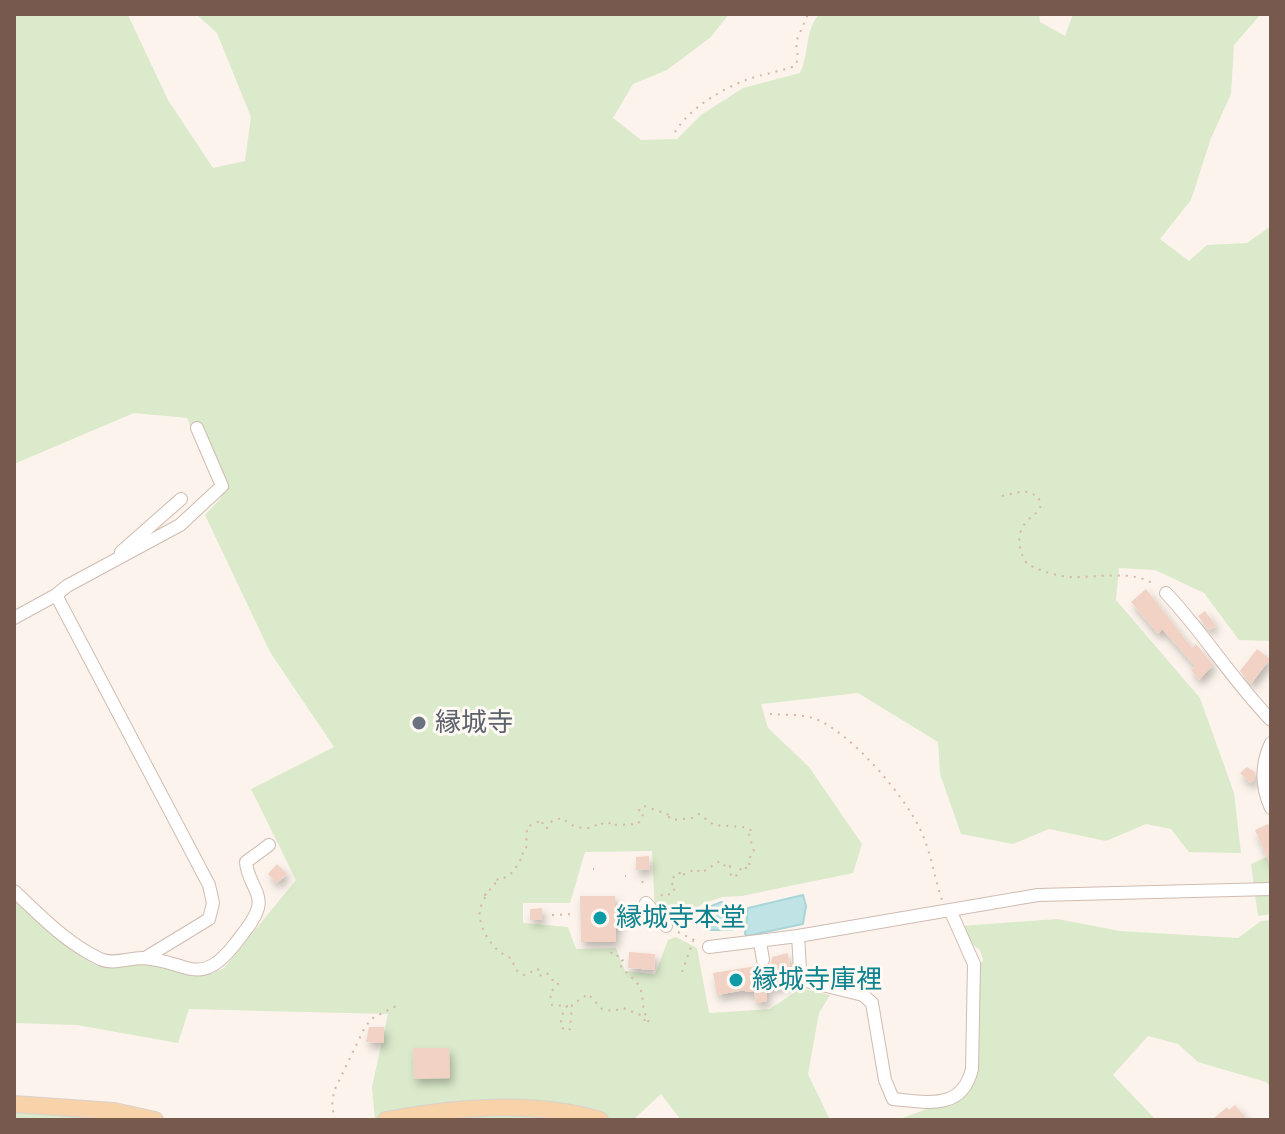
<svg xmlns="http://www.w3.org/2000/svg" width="1285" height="1134" viewBox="0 0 1285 1134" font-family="'Sofia Sans Condensed','Noto Sans JP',sans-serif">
<defs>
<filter id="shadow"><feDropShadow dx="3" dy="5.5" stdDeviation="4" flood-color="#0004"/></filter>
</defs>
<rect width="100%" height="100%" fill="#fcf4ec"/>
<path fill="#daeaca" d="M14 14 128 15 168 100 213 168 245 161 251 117 217 33 196 14H729L711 37 667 70 633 84 613 118 641 140 677 139 701 115 743 88 800 73C810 51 804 33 819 14H1039L1040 22 1065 36 1073 14H1261L1234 45 1231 94 1211 138 1191 200 1160 239 1189 261 1207 245 1247 243 1271 226V641L1239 640 1204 593 1155 570 1119 568 1116 600 1200 698 1234 793 1241 853 1189 852 1171 829 1146 824 1106 841 1049 829 1013 844 961 834 940 774 938 742 858 693 761 704 768 728 809 767 862 844 853 873 742 896 722 897 700 905 695 919 655 913 652 851 585 852 570 903H523V923L568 927 576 949 616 948 625 971 655 974 668 940 676 937 697 948 709 1013 770 1009 801 988 830 995 819 1013 808 1074 830 1120H681L661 1094 633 1120H375L372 1087 388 1014 189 1009 178 1043 77 1025 14 1023V900C33 917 78 963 103 967 116 970 132 962 146 964 178 968 191 983 224 968L296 880 251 789 334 747 270 652 205 515 221 498 187 418 134 413 14 464Z
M1271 855V914L1258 916 1251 864Z
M1057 919 1120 931 1238 938 1261 921 1271 920V1087L1266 1082 1198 1062 1178 1044 1148 1036 1113 1075 1156 1120H897L965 1095 977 1075 978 968 983 960 980 950 968 941 961 926Z
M14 1109 130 1120H14Z"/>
<path fill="#c0e4e6" stroke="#a7d5d8" stroke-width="2" d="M803 895 806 906 803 924 747 936 745 934 748 908Z
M721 902 734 908 732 930H707L702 916 704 909Z"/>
<path fill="#f1d2c4" filter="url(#shadow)" d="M1146 589 1192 648 1196 644 1213 665 1199 680 1191 670 1195 666 1179 648 1162 629 1158 634 1131 602Z
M1205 611 1216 626 1209 630 1198 616Z
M1257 649 1270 659 1251 684 1240 671Z
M1247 767 1255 772V779L1250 783 1240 773Z
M1268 824 1271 830V867L1255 830Z
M649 856 650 869 636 870V857Z
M277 864 287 874 277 883 268 874Z
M580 896H615V910H620V926H616V942H581Z
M542 908V920H530V909Z
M629 952 655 954 654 970 628 968Z
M788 953 792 980 790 983 766 989 767 1001 756 1003 754 991 746 992 745 990 717 995 713 973 756 966 765 969 771 964 772 957Z
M369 1027H384V1043L366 1042Z
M413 1048H449L450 1078 414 1079Z
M1235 1105 1247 1120H1212L1227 1107 1229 1110Z"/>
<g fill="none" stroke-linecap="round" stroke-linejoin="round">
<g stroke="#cfbbb1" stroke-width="14">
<path id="minor" d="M121 552 181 499
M1166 593C1204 633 1232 680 1271 720
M56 595 209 885 213 903 209 919 145 958
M14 618 56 595 67 586 180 525 222 486 197 428
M1271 743C1261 764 1261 787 1271 808
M14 891C41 916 66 943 100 959 112 965 129 958 142 958 187 960 199 990 235 944 243 933 254 922 258 908 262 892 247 881 246 862L269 845
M646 903 666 926
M798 936 800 969 806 981 863 995 872 1003 885 1080 893 1099C927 1102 962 1111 972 1069L974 964 950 910
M760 942 763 960
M709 947 798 936 1038 895 1271 889"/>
</g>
<g stroke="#d9d1cd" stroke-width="18">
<path id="major" d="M14 1104 114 1111 155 1120
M386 1120C452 1107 535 1100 600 1120"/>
</g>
<path stroke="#d7b5a7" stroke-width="2" stroke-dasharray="2 6" stroke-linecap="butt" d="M675 132C690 108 720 90 746 80 762 74 779 72 795 66L798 59 796 42 808 14
M1002 496 1024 491 1038 496 1041 505C1038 514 1035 513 1028 520 1015 533 1018 550 1027 564 1041 571 1056 576 1071 577 1096 578 1134 569 1155 585
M770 714C784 715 800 714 813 718 849 730 904 795 920 829 931 851 934 877 942 900
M593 869H594
M625 876H626
M642 881 643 883
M552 915 574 914
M627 918 646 922
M678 932 698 942
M611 952 613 956H619L623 960 619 963C625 974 636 978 640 988 645 999 640 1010 649 1020L646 1024 643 1016 623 1008 613 1011 602 1009 588 994 572 1005 570 1029 567 1031 561 1027V1017L567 1006 552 1005 550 993 558 984 556 980H552L547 973 539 976 538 969 524 975 516 970 511 958C495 953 477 929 480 909 481 905 486 896 487 893L485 895 495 884 494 879 501 880 513 872 521 859 520 856 526 851 527 827 542 820 543 827 547 828 552 821 562 818C574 829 590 832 600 822L604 825 613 822 616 825 638 824 644 813 639 810 644 806 672 816 669 817 672 820 692 818 699 814 714 825 743 827 753 831 749 835 754 851 748 860 750 866 748 869 742 866 738 875 731 877 730 866 727 868 720 861 701 873 696 869 680 876V873L675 874 671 883 676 887 670 895 666 893 658 897
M682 972 693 941
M335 1120 332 1106 334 1091 364 1029 371 1019 400 1004"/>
<use href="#minor" stroke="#fff" stroke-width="12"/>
<use href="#major" stroke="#f8d2a8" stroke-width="16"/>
</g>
<circle fill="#6b7280" stroke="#fef9f3" stroke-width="3" cx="419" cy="723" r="8"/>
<g fill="#0f9aa8" stroke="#fef9f3" stroke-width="3">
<circle cx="600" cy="918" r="8"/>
<circle cx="736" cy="980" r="8"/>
</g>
<g text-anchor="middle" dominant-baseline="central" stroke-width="6" stroke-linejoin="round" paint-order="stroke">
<g font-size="26" fill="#5b616d" stroke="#fef9f3" text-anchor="start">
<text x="435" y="723">縁城寺</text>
</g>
<g font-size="26" fill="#0d838f" stroke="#fef9f3" text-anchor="start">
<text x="616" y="918">縁城寺本堂</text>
<text x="752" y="980">縁城寺庫裡</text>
</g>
</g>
<rect width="1285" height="1134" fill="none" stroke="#78594e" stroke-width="32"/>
</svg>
